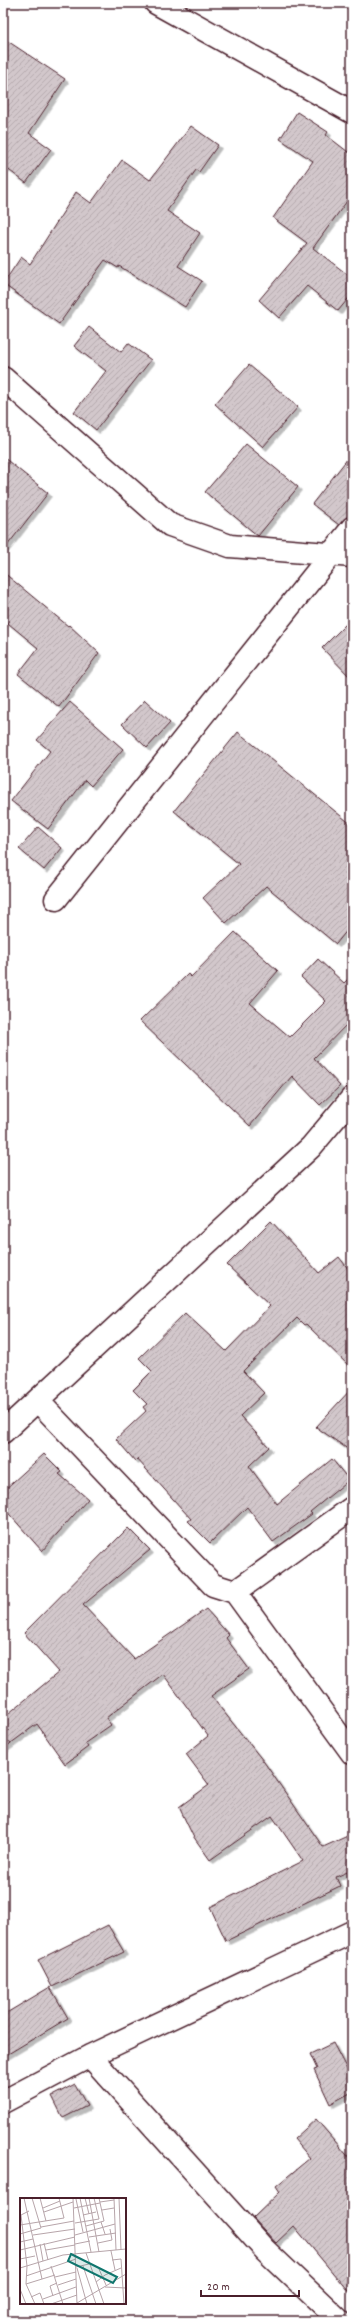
<svg xmlns="http://www.w3.org/2000/svg" width="355" height="2324" viewBox="0 0 355 2324" font-family="Dekko,sans-serif">
<defs>
<pattern id="building-hatch" width="6" height="6" patternUnits="userSpaceOnUse"><rect width="6" height="6" fill="#d2c7cb"/><path d="M-1 1l2-2M0 6l6-6M5 7l2-2" fill="none" stroke="#b6aaae"/></pattern>
<filter id="shadow"><feDropShadow dx="3.5" dy="3.5" stdDeviation="0" flood-color="#0004"/></filter>
</defs>
<rect width="100%" height="100%" fill="#fff"/>
<filter id="ink" filterUnits="userSpaceOnUse"><feTurbulence type="fractalNoise" baseFrequency=".025" numOctaves="2"/><feDisplacementMap in="SourceGraphic" scale="8" xChannelSelector="R" yChannelSelector="G"/><feConvolveMatrix kernelMatrix="1 2 1 2 8 2 1 2 1" color-interpolation-filters="sRGB"/></filter>
<g filter="url(#ink)">
<path fill="url(#building-hatch)" stroke="#4a1f2b" filter="url(#shadow)" d="M3 38 65 79 29 133 51 149 26 183 6 168 3 172Z
M297 112 328 132 326 135 352 155V194L313 248 352 278V294L338 311 307 286 279 318 259 300 307 243 273 218 313 161 280 139Z
M191 126 218 145 199 172 196 170 167 211 200 233 178 266 202 281 185 307 119 266 118 268 105 260 59 324 3 284 21 257 30 264 76 192 91 203 122 160 150 180Z
M89 327 121 352 128 343 151 360 96 430 74 412 106 371 74 346Z
M249 365 298 407 263 447 215 404Z
M246 444 298 487 258 536 205 492Z
M352 453V514L339 525 312 504Z
M3 457 48 493 3 551Z
M3 572 68 626 69 625 99 653 59 707 18 674 38 648 3 619Z
M352 618V679L322 648Z
M145 700 170 723 147 748 122 724Z
M70 702 123 749 91 786 85 780 48 829 11 801 50 751 37 740Z
M238 732 352 825V924L336 944 266 886 226 923 203 898 239 864 174 811Z
M38 827 62 848 44 870 19 849Z
M235 932 278 971 250 1003 290 1037 326 1001 301 977 318 959 344 983 352 975V1026L348 1023 314 1058 340 1086 320 1105 292 1076 250 1126 140 1021 188 974 191 977Z
M271 1221 319 1273 339 1257 352 1274V1369L306 1324 304 1325 297 1318 243 1371 264 1393 240 1416 269 1447 249 1466 277 1504 332 1459 349 1480 310 1512 312 1514 273 1542 247 1507 210 1543 188 1521 191 1519 137 1459 135 1461 116 1439 146 1411 143 1407 147 1404 133 1390 152 1371 139 1358 185 1313 226 1351 270 1306 227 1265Z
M352 1388V1452L316 1427Z
M44 1454 62 1472 59 1474 88 1499 42 1551 3 1507V1491Z
M128 1528 150 1550 83 1605 134 1659 206 1609 229 1635 226 1638 249 1669 211 1696 264 1762 323 1847 352 1834V1870L336 1877 340 1886 226 1941 210 1907 303 1861 272 1816 210 1860 193 1836 179 1807 209 1785 186 1754 208 1736 163 1674 106 1718 111 1725 85 1743 88 1747 65 1764 37 1724 3 1749V1718L59 1672 24 1633Z
M108 1925 124 1952 52 1987 38 1960Z
M50 1987 68 2018 3 2057V2015Z
M333 2043 352 2079V2092L330 2104 314 2070 317 2069 310 2054Z
M75 2084 87 2106 63 2118 52 2096Z
M316 2119 352 2161V2296L294 2226 276 2243 253 2218 280 2192 276 2186 310 2158 294 2139Z"/>
<g fill="none" stroke-linecap="round" stroke-linejoin="round">
<g stroke="#4a1f2b" stroke-width="25">
<path id="street" d="M156 3 352 112
M3 378 170 525 230 546 352 556
M56 899 352 528
M38 1401 213 1585 235 1592 352 1753
M3 1432 311 1147 352 1098
M235 1592 352 1508
M90 2056 265 2250 340 2321
M3 2102 90 2056 352 1932"/>
</g>
<use href="#street" stroke="#fff" stroke-width="22"/>
</g>
</g>
<g transform="translate(20 2198)">
<rect width="106" height="106" fill="#fff"/>
<path fill="none" stroke="#b7a5aa" stroke-width="1" d="M4 0 22 81M20 0 26 23M53 0 57 106M60 0 71 54M65 0 69 16M69 0 79 54M74 0 79 21M94 0 96 52M99 0 101 52M56 1 63 34M80 4 94 2M23 10 40 3M54 10 80 5M82 12 94 10M24 14 53 4M63 17 76 14M81 24 85 36M55 25 79 21M0 27 44 20 39 0M66 28 84 23 79 0M21 29 54 23M0 36 21 30 12 0M13 37 55 31M55 37 95 26M69 39 96 35M0 44 13 41M24 45 28 62M78 45 92 42 90 31M20 46 23 63M55 46 70 43M0 52 55 39M26 52 55 47M91 53 95 72M66 55 84 106M0 61 15 58M92 62 101 61 104 106M7 68 1 17 9 13M7 68 6 86 15 106M31 68 43 106M63 68 76 106M56 69 69 66M0 70 43 57 106 51M57 70 67 106M79 71 86 87M6 78 56 61M35 79 56 74M76 84 85 77 101 70M6 86 35 77M38 87 56 81M85 89 106 90M0 91 6 106M33 98 30 88 37 85M11 99 20 95 24 106M23 101 56 89M57 105 106 76M31 106 57 97"/>
<path fill="#0f766e" fill-opacity="0.15" stroke="#0f766e" stroke-width="2" d="M51 56 97 79 93 85 48 63Z"/>
<rect width="106" height="106" fill="none" stroke="#4a1f2b" stroke-width="2"/>
</g>
<rect width="355" height="2324" fill="none" stroke="#fff" stroke-width="16"/>
<rect x="8" y="8" width="339" height="2308" fill="none" stroke="#4a1f2b" stroke-width="1.5" filter="url(#ink)"/>
<path d="M201 2290v6h98v-6" fill="none" stroke="#4a1f2b" stroke-width="2"/>
<text x="207" y="2290" font-size="12" fill="#4a1f2b" stroke="#ffffff" stroke-width="3" paint-order="stroke">20 m</text>
</svg>
